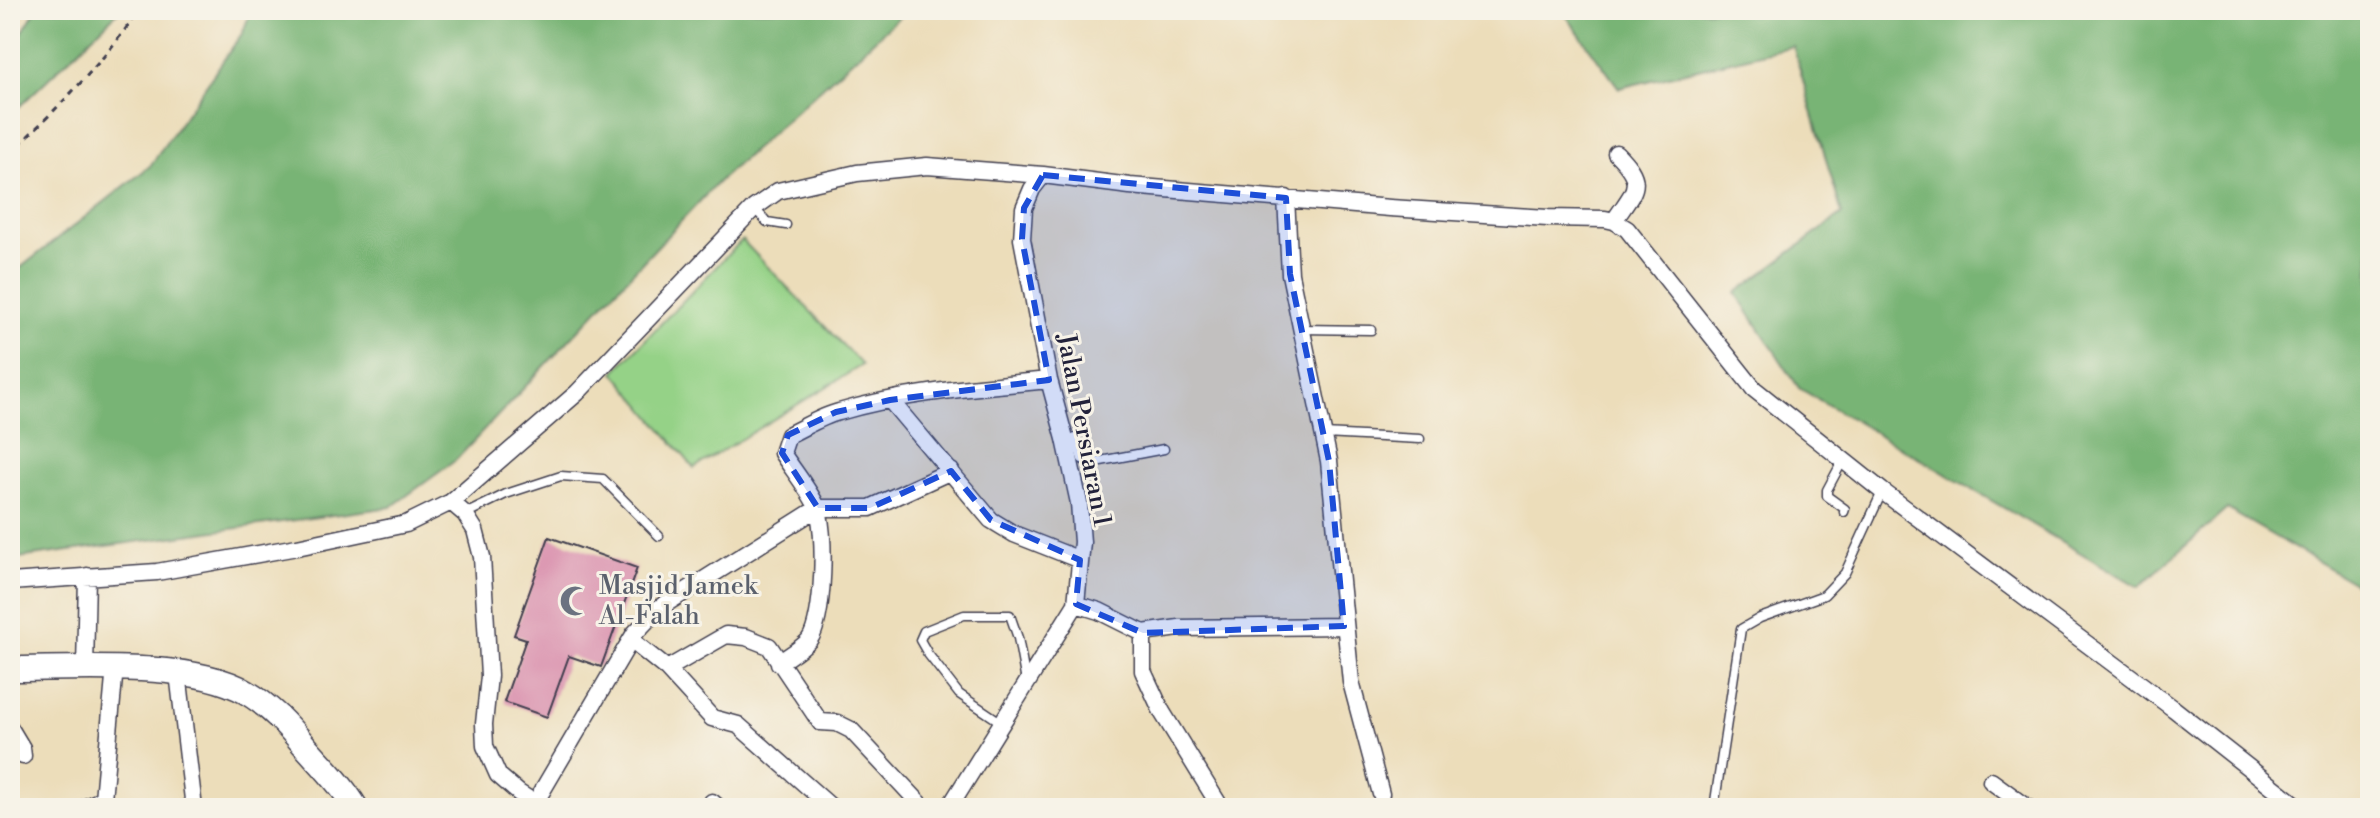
<svg xmlns="http://www.w3.org/2000/svg" width="2380" height="818" viewBox="0 0 2380 818" font-family="'Libre Bodoni',serif">
<rect width="100%" height="100%" fill="#f7f3e8"/>
<filter id="ink" filterUnits="userSpaceOnUse"><feTurbulence type="fractalNoise" baseFrequency=".0125" numOctaves="2"/><feDisplacementMap in="SourceGraphic" scale="16" xChannelSelector="R" yChannelSelector="G"/><feConvolveMatrix kernelMatrix="1 2 1 2 8 2 1 2 1" color-interpolation-filters="sRGB"/></filter>
<filter id="wash" filterUnits="userSpaceOnUse"><feTurbulence type="fractalNoise" baseFrequency=".006" numOctaves="4" result="noise"/><feDisplacementMap in="SourceGraphic" scale="32" xChannelSelector="R" yChannelSelector="G"/><feGaussianBlur stdDeviation="1.8" result="paint"/><feColorMatrix in="noise" values="0 0 0 0 0 0 0 0 0 0 0 0 0 0 0 0 0 1.4 0 .05"/><feComposite in="paint" operator="in"/></filter>
<g filter="url(#wash)">
<rect width="100%" height="100%" fill="#ecddba"/>
<path fill="#95d287" stroke="#5c7a61" stroke-width="2" d="M742 240 862 365 694 468 614 372Z"/>
<path fill="#78b474" stroke="#4d6b58" stroke-width="2" d="M36 10H120L20 106 10 113V52Z
M251 10H907L718 182 456 460 391 507 10 559V276L150 166 243 32Z
M1562 10H2370V592L2227 509 2139 587 1799 388 1736 293 1842 214 1793 46 1619 88Z"/>
<g id="blocks">
<path fill="#d88baa" d="M549 537 637 568 601 667 569 656 547 717 504 702 526 639 514 635Z"/>
</g>
</g>
<g filter="url(#ink)">
<use href="#blocks" fill-opacity="0" stroke="#403e4e" stroke-width="2"/>
<g fill="none" stroke-linecap="round" stroke-linejoin="round">
<g stroke="#403e4e" stroke-width="11">
<path id="lane" d="M754 208 767 222 786 225
M1301 329 1371 330
M1324 434 1420 439
M1075 438 1082 459 1090 463 1164 449
M1843 460 1827 490V496L1845 509 1844 512
M465 514 506 494 561 476 603 479 659 536
M1002 723 959 694 928 654 920 640 924 631 964 615H1010L1018 638 1026 682
M1714 808 1741 629 1760 618 1824 595 1845 573 1882 492"/>
</g>
<g stroke="#403e4e" stroke-width="19">
<path id="street" d="M1286 198 1290 274 1329 461 1351 682 1381 794
M1614 221C1635 189 1647 184 1616 153
M890 400 991 520 1014 534 1080 560
M451 502 465 514 475 530 482 557 489 676 484 724 485 746 498 775 519 793 535 803 534 808
M10 582 157 572 297 547 406 524 451 502 577 393 754 208 778 191 857 173 927 166 1043 175 1130 186 1390 208 1548 218 1605 219 1614 221 1627 229 1754 389 1882 491 2174 709 2300 808
M1076 604 1099 611 1143 633 1179 628 1344 626
M1143 633V671L1162 712 1221 808
M631 640 667 669 712 718 738 725 832 808
M779 663C788 656 801 649 809 640 824 621 827 527 816 505 807 487 793 470 782 453L788 435C805 427 822 416 839 412 907 392 979 387 1049 380
M85 669 87 576
M667 669 726 635 746 637 769 646 820 722 837 723 851 730 924 808
M178 673 194 808
M10 728 22 748 23 756
M1991 781 2028 808
M712 802 719 808
M535 803 626 648 635 633 659 608 818 508H870L951 471
M84 808 103 799 115 667
M949 808 1076 604 1082 542 1079 503 1065 439 1049 380 1022 239 1024 208 1032 189 1043 175"/>
</g>
<g stroke="#403e4e" stroke-width="27">
<path id="secondary" d="M10 669C74 669 192 660 246 692 270 706 288 726 305 746 323 766 342 785 356 808"/>
</g>
<path stroke="#403e4e" stroke-width="3" stroke-dasharray="6 6" stroke-linecap="butt" d="M10 153C57 109 103 63 139 10"/>
<use href="#lane" stroke="#fff" stroke-width="8"/>
<use href="#street" stroke="#fff" stroke-width="16"/>
<use href="#secondary" stroke="#fff" stroke-width="24"/>
</g>
</g>
<path fill="#1d4ed8" fill-opacity="0.2" stroke="#1d4ed8" stroke-width="6" stroke-dasharray="16 10" stroke-linejoin="round" d="M1043 175 1286 198 1290 274 1329 461 1344 626 1143 633 1076 604 1080 560 991 520 951 471 870 508H818L782 453 788 435 836 412 890 400 1049 380 1022 239 1024 208Z"/>
<defs>
<g id="mosque-bare" transform="scale(2.4)"><path d="M3.5-4.9A6 6 0 1 0 3.5 4.9A5 5 0 1 1 3.5-4.9Z" fill="#6b7280" stroke="#f7f3e8" stroke-width="2.5" paint-order="stroke"/></g>
</defs>
<g fill-rule="evenodd">
<use href="#mosque-bare" x="575" y="601"/>
</g>
<g text-anchor="middle" dominant-baseline="central" stroke-width="6" stroke-linejoin="round" paint-order="stroke">
<g font-size="26" fill="#22223b" stroke="#f7f3e8">
<text transform="translate(1084 430) rotate(79)">Jalan Persiaran 1</text>
</g>
<g font-size="26" fill="#5b616d" stroke="#f7f3e8" text-anchor="start">
<text x="599" y="586">Masjid Jamek<tspan x="599" dy="30">Al-Falah</tspan></text>
</g>
</g>
<rect width="2380" height="818" fill="none" stroke="#f7f3e8" stroke-width="40"/>
</svg>
